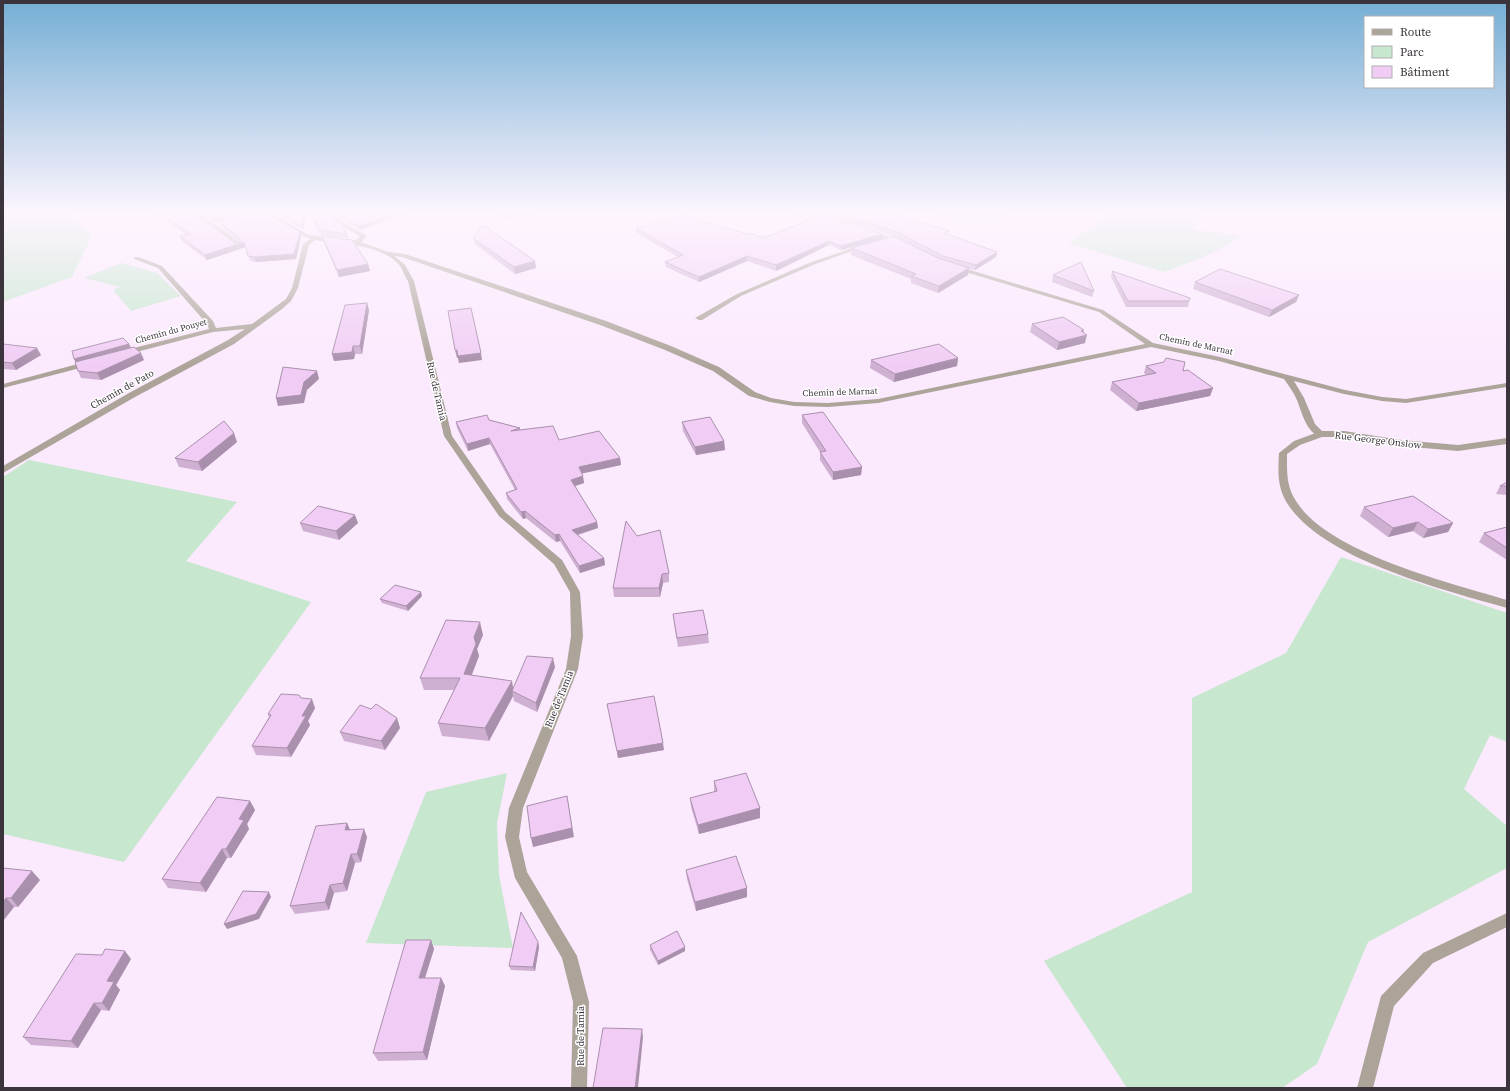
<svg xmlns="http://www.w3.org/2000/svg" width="1510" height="1091" viewBox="0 0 1510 1091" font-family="'Source Serif 4',serif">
<rect width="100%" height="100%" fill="#fbe9fd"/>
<path fill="#c7e7cf" d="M3 214H71L92 236 72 277 3 302Z
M937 214H1001L991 223Z
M1111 214H1199L1193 230 1243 236 1206 256 1164 272 1068 243Z
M121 263 157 273 181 296 131 311 113 290 120 287 84 278Z
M29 460 237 502 186 561 311 602 124 862 3 834V477Z
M1341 557 1507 613V742L1490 735 1464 789 1507 826V868L1368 942 1317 1064 1282 1088H1127L1044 961 1192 892V698L1286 653Z
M507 773 497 823 499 875 513 948 366 943 426 792Z"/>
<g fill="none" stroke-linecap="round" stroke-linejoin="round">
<path fill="#aca499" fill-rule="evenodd" d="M189 214C204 213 231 234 241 245L236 246 207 224Z
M335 214H343L336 218 338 220 366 235V237L361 242 351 243V241L357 239 360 236 334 222 330 217Z
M867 230H871L904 243 899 244 867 232Z
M313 237 318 238 309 245 298 288 291 301 282 309 234 344 135 397 3 473V466L129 393 228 340 245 329 213 332 125 355H122V351L209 329 207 324 158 268 134 259V257H138L162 266 213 321 216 328 252 324 286 299 292 288 303 244Z
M861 245 866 246 813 265 741 296 702 320H699L695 318 737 294 809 263Z
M389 252 405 254 606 321 671 346 719 367 755 392 771 398 794 402 828 403 878 399 1145 344 1099 312 955 269 954 268 957 266 1103 310 1153 343 1220 357 1345 390 1382 397 1406 399 1507 383V387L1406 403 1382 401 1344 394 1294 381 1304 398 1315 424 1325 434 1321 437C1305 432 1302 411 1296 398 1293 391 1288 385 1284 379L1219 361 1151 347 878 403 828 407 794 406 770 402 749 396 713 371 665 350 600 325 402 257 387 255 386 254Z
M89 361H92V365L3 388V384Z"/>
<path fill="#aca499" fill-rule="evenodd" d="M266 214H273L307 234 316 236 358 241 391 253 405 265 414 281 452 436 505 512 562 560 580 592 583 636 578 669 523 808 519 837 527 872 577 956 589 1002 587 1088H571L573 1002 562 958 515 878 505 837 509 808 566 669 571 636 570 592 554 564 499 516 444 436 408 281C405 277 403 271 401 267 382 243 342 245 315 240 301 237 276 223 266 214Z
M1321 431H1344L1401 440 1458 445 1507 438V444L1458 451 1401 446 1344 437H1322L1300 445 1287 454C1287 471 1286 486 1296 501 1328 553 1450 583 1507 600V608C1445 590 1323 560 1287 503 1277 487 1278 471 1279 453L1294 441Z
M1507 913V927L1433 963 1394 1006 1373 1088H1357L1381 996 1423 953Z"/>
</g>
<path fill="#cfb0d3" d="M156 214H193L235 243 239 242 221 226 219 221 274 218 300 232 301 237 296 259 256 262 250 261 246 247 207 260 182 241 180 236 187 235Z
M197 214H242L215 222Z
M276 214H307L303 230Z
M311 214H333L329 216 347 234 348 238 320 235Z
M337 214H404L360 230 338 218Z
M500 214H531V215L504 219Z
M791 214H812L882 234V239L841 250 829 245 776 271 747 261 699 282 666 267 665 262 678 257 636 233V228L748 234 763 238 807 221Z
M815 214H892L997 252 996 257 975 270 969 269 968 275 938 293 911 283V279L851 255 852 248 939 259 896 237 853 223Z
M322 236 368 264 370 271 339 277 324 243Z
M473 238 535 261 536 268 515 274 475 244Z
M1112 271 1189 301 1188 307H1126L1111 277Z
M1053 275 1094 291 1092 297 1052 282Z
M1195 282 1299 295 1296 302 1269 317 1193 289Z
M369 310 362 354H355L354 359 334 361 332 354Z
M1032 324 1083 333 1085 343 1057 350 1030 332Z
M3 344 41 355 16 370 3 369Z
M129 344 131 348 144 360 101 380 81 378 78 371 76 362 74 359Z
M958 358 957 366 894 382 870 368 871 360Z
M1146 366 1183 371 1213 388 1210 396 1136 411 1110 390 1112 382 1146 375 1144 373Z
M802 415 862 467 861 475 833 480 820 460V452L802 423Z
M489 420 520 428V430L620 458 621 465 582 473 584 483 575 486 597 522 598 528 578 535 604 558 605 565 580 573 560 541 556 542 526 518 523 519 507 499 506 493 515 490 490 444 468 451 457 428 456 422Z
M682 422 724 441 725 450 696 455 683 431Z
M237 442 202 471 179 467 175 458Z
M1507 482V495L1496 494 1500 486Z
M1364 507 1453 523 1448 532 1423 538 1413 531 1388 537 1360 516Z
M300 523H358L339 540 303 531Z
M1507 527V560L1479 542 1484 533Z
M637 536 669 573V582L663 583 660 597H614L613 588Z
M422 596 408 611 382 603 380 599Z
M673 614 708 634 709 643 678 647 674 623Z
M483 635 477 649 479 656 472 675 513 688 555 667 537 712 514 701 513 696 489 741 442 736 438 723 454 690H424L420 678Z
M301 698 315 708 308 721 310 725 291 757 256 755 252 746 269 717 268 714Z
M607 704 664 750 618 758Z
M397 718 400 728 385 750 344 741 340 732Z
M714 781 760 808V818L699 834 691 807 690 798 714 792Z
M250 801 255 810 247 824 249 829 231 858H227L206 892 168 888 162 879Z
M347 823 350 830 367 837 361 862 355 863 347 891 334 893 329 910 295 914 290 906Z
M3 868 40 880 18 907H14L3 921Z
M686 870 747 897 696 911 687 879Z
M431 940 434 949 425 978H441L445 986 427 1060 378 1061 373 1053Z
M538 942 539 947 535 971 511 970 509 966Z
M650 945 685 951 658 965 650 950Z
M131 959 116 985 120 990 109 1011 101 1010 78 1048 31 1045 23 1037Z"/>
<path fill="#a990ac" d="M226 214H242L215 222 213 217Z
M304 214H307L303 230 302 225Z
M392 214H404L360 230 359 226Z
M503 214H531V215L504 219Z
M300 232 301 237 296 259 256 262 254 257Z
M882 234V239L841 250V246Z
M829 241V245L776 271V265Z
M244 242 246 247 207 260 205 255Z
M997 252 996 257 975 270 976 265Z
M747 256V261L699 282V277Z
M535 261 536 268 515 274 514 267Z
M368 264 370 271 339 277 337 270Z
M969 268 968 275 938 293 939 286Z
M1299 295 1296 302 1269 317 1272 310Z
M367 303 369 310 362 354 360 346Z
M1084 330 1082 336 1087 335 1085 343 1057 350 1059 342 1081 331Z
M129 344 131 348 76 363 74 359Z
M353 346 355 354 354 359 334 361 332 354Z
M37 348 41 355 16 370 12 363Z
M455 350 481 353 482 360 459 363 458 358H457Z
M141 353 144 360 101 380 97 373Z
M958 358 957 366 894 382 895 374Z
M317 371 319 379 307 390 304 403 278 406 276 398 304 382Z
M1213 388 1210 396 1136 411 1139 403Z
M234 433 237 442 202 471 198 462Z
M489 438 490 444 468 451 467 444Z
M724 441 725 450 696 455 695 447Z
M620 458 621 465 580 474 579 467Z
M862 467 861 475 833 480V472Z
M583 476 584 483 572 487 571 480Z
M525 511 526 518 523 519 521 512Z
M355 515 358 523 339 540 336 531Z
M597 522 598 528 573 536 572 530Z
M1418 522 1413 531 1388 537 1393 528Z
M1453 523 1448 532 1423 538 1428 529Z
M559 534 560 541 556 542 555 535Z
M604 558 605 565 580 573 579 566Z
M662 574 663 583 660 597 659 588Z
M421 592 422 596 408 611 406 606Z
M480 622 483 635 477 649 479 656 467 686 464 674 474 637Z
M553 658 555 667 537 712 536 703Z
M512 681 514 693 512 691 513 696 489 741 485 728Z
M312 699 315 708 308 721 310 725 291 757 287 748 302 716Z
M397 718 400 728 385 750 381 741Z
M663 743 664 750 618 758 617 751Z
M567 796 574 837 533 847 531 838Z
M250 801 255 810 247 824 249 829 231 858 226 849 239 819Z
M760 808V818L699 834 698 825Z
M347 823 351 832 345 830Z
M364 829 367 837 361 862 357 854Z
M222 849 227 858 206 892 200 883Z
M351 854 355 863 347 891 343 883Z
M32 871 40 880 18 907 11 898Z
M330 885 334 893 329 910 325 902Z
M747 888V897L696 911 695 902Z
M269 892 271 897 259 919 227 929 224 924Z
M6 898 14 907 3 921V902Z
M431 940 434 949 422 987 419 978Z
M538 942 539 947 535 971 533 967Z
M685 947V951L658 965V961Z
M125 951 131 959 116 985 120 990 109 1011 102 1003 107 981Z
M441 978 445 986 427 1060 423 1052Z
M94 1003 101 1010 78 1048 71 1041Z
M642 1029 643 1037 638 1088H635Z"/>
<path fill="#f1cdf5" stroke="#a990ac" d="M161 214H193L205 221 235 243 240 242V239L219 221 245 214H268L274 218 300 232 294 254 254 257 248 256 244 242 205 255 180 236 191 234Z
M205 214H226L213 217Z
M282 214H304L302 225Z
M312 214H328L332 218 340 223 347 234 319 230Z
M337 214H392L359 226Z
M801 214H812L849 223 882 234 841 246 829 241 776 265 747 256 699 277 665 262 683 255 636 228 683 216 748 234H753L763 238 813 219Z
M836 214H892L949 231 944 233 997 252 976 265 943 256 897 232 854 218Z
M483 225 535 261 514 267 473 238Z
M322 236 352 240 368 264 337 270Z
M893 236 938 258 969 268 939 286 911 276 916 274 852 248Z
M1081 262 1094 291 1053 275Z
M1220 269 1299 295 1272 310 1195 282Z
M1112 271 1190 298 1189 301H1128Z
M367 303 360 346H353L352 352 332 354 345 305Z
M471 308 481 353 458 356 457 350H455L448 311Z
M1063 317 1084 330 1081 331 1087 335 1059 342 1032 324Z
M123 338 129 344 74 359 72 351Z
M3 344 37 348 12 363 3 362Z
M939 344 958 358 895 374 871 360Z
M134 347 141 353 97 373 78 371 75 362Z
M1166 358 1185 362 1183 371 1188 370 1213 388 1139 403 1112 382 1156 373 1146 366 1164 362Z
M283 367 317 371 304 382 301 395 276 398Z
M823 412 862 467 833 472 820 452 826 451 802 415Z
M487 415 489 420 520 428 511 431 553 426 559 440 599 431 620 458 579 467 583 476 571 480 597 522 572 530 604 558 579 566 559 534 555 535 525 511 521 512 506 493 517 489 489 438 467 444 456 422Z
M710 417 724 441 695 447 682 422Z
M224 421 234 433 198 462 175 458Z
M1507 482V486H1500Z
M1413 496 1453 523 1428 529 1418 522 1393 528 1364 507Z
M318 506 355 515 336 531 300 523Z
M626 521 637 536 660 530 669 573 662 574 659 588H613Z
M1507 527V548L1484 533Z
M395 585 421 592 406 606 380 599Z
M703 610 708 634 677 638 673 614Z
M446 620 480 622 474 637 476 644 464 674 512 681 485 728 438 723 460 678H420Z
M527 656 553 658 536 703 512 691Z
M281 694 299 695 301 698 312 699 302 716H306L287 748 252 746 271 715 268 714Z
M654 696 663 743 617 751 607 704Z
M376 704 397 718 381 741 340 732 360 705 371 709Z
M746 773 760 808 698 825 690 798 717 791 714 781Z
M567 796 572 828 531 838 527 806Z
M217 797 250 801 239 819 244 820 226 849H222L200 883 162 879Z
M347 823 345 830 364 829 357 854H351L343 883 330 885 325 902 290 906 316 826Z
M736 856 747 888 695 902 686 870Z
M3 868 32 871 11 898H6L3 902Z
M243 891 269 892 256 914 224 924Z
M521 912 538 942 533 967 509 966Z
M677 931 685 947 658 961 650 945Z
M406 940H431L419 978H441L423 1052 373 1053Z
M105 949 125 951 107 981 114 982 102 1003H94L71 1041 23 1037 76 954 102 955Z
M603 1028 642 1029 635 1088H593Z"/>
<linearGradient id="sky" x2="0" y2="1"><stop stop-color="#75aed5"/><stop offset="0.58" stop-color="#fdf5fe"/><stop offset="1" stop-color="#fdf5fe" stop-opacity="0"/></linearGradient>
<rect width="1510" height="367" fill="url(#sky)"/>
<g text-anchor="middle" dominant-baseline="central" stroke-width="3" stroke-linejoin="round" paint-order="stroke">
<g font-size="9" fill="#3c343d" stroke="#fff">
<text transform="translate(171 331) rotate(-15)">Chemin du Pouyet</text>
<text transform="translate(1196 344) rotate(12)">Chemin de Marnat</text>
<text transform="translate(840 392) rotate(-2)">Chemin de Marnat</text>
</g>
<g font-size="10" fill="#3c343d" stroke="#fff">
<text transform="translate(122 389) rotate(-29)">Chemin de Pato</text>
<text transform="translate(437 391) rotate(77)">Rue de Tamia</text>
<text transform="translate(1378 440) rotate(7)">Rue George Onslow</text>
<text transform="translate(559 699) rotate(-68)">Rue de Tamia</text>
<text transform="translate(580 1036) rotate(-90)">Rue de Tamia</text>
</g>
</g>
<rect width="1510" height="1091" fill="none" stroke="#3c343d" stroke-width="8"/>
<rect x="1364" y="16" width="130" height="72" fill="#ffffff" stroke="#b1aeb1"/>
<rect x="1372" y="29" width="20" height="6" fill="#aca499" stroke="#b1aeb1"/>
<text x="1400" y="36" font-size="12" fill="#3c343d">Route</text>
<rect x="1372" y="46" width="20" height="12" fill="#c7e7cf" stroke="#b1aeb1"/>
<text x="1400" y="56" font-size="12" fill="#3c343d">Parc</text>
<rect x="1372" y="66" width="20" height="12" fill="#f1cdf5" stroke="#b1aeb1"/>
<text x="1400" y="76" font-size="12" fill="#3c343d">Bâtiment</text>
</svg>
